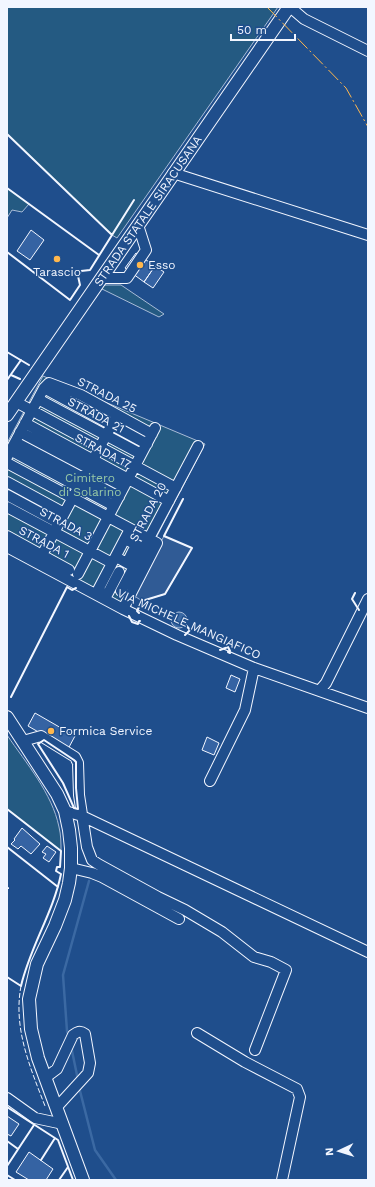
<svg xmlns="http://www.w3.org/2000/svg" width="375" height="1187" viewBox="0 0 375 1187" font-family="'Work Sans',sans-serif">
<rect width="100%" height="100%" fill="#1f4e8c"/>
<path fill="#245a82" stroke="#a8bbd7" d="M7 7H278L117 238 112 235 7 134Z
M7 188 29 204 22 212 12 210 7 218Z
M102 285H121L164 314 159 317 100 288Z
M43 376 205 444 121 605 7 543V443Z
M7 735C26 763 52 793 59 827 61 835 61 843 61 851L7 809Z"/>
<path fill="#305b95" stroke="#a8bbd7" d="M164 536 192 548 165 594 142 601 133 595Z"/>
<path fill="#3b69a3" stroke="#a8bbd7" d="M171 620a8 8 0 1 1 16 0a8 8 0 1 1-16 0Z"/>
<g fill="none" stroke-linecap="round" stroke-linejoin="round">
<path stroke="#3b69a3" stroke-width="2.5" d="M69 1037 67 1031 63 975 89 881
M71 1046 78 1080
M79 1087 95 1150 116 1180"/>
</g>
<path fill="#3563a3" stroke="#f2f6ff" d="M31 230 44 240 30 260 17 251Z
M136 253 155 266 144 282 125 268Z
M155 266 164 272 153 288 144 282Z
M231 675 240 679 235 692 226 688Z
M35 713 75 736 68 749 28 726Z
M207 737 219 743 214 755 202 750Z
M22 828 40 844 31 854 21 846 18 849 11 844 15 840 14 839Z
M47 846 56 852 49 862 43 858 46 854 42 852Z
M7 1116 19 1124 11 1136 7 1134Z
M29 1152 53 1169 46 1180H29L16 1172Z"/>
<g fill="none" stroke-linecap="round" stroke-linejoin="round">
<g stroke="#f2f6ff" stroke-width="12">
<path id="minor" d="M290 7 304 19 368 51
M173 173 368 235
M102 278H127L146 250 138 225
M44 388 147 444
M38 399 141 454
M16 402 176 488
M25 423 169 501
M20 432 124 487
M15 442 119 497
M10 450 114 506
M7 457 44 388 49 383 81 395 152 434
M7 463 157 543 123 609
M7 482 64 513
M7 495 59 523
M7 507 112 563
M7 536 69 570
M125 539 144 549
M7 547 123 609 177 635 254 668 368 708
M42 555 117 415
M116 557 134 567
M127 563 136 545
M119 572 107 595 98 590 130 529
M78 574 155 428
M121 591 198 446
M320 690 326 683 368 599
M23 741 41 736 75 757 78 763 79 795 87 847 92 860 98 864 158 897 185 910 222 932 254 957 271 962 286 970 255 1050
M210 781 245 710 254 668
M65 811 82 816 368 952
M71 868 92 873 102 877 179 919
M197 1033 245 1062 297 1089 300 1097 282 1180
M45 1078 57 1069 73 1035C77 1032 80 1030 85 1034L90 1063 88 1073 56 1108
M7 1098 35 1118 63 1124"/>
</g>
<g stroke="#f2f6ff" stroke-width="14">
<g id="major">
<path id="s1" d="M7 415 289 7"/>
<path d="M7 717 57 794 65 811 69 830 71 848V868L69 883 65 900 55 926 37 964 29 999 31 1029 38 1058 83 1180"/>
</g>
</g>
<use href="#minor" stroke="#1f4e8c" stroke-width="10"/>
<use href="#major" stroke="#1f4e8c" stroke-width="12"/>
<path stroke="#f2f6ff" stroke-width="1" stroke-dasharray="5 2" stroke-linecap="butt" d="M7 887 9 888 7 890
M21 986C13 1028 30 1067 45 1106"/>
<path stroke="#f2f6ff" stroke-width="2" d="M7 134 112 235
M7 188 99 255
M7 252 70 300 80 285 78 276 81 271 90 270 134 200
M7 352 29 365
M11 375 20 379
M7 380 21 360
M355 593 352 599 359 610
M139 613 137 611 142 601 165 594 192 548 164 536 183 499
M129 616 132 622 138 624 139 621H140
M185 624 190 630 185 635
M220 650 228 647 230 651 228 652 230 653
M11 697 67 587 72 590 76 588
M44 740 74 760 76 762V788L78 809 74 808 63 783 38 744Z
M7 809 61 851 60 867H57L56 871 61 874C53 913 30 947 21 986L7 977
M7 847 58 887
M7 1107 58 1140 73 1180
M7 1141 18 1149
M41 1160 55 1138
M7 1166 34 1125
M7 1175 15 1180
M59 1180 68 1167"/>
<path stroke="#ffb74d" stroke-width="1" stroke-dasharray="14 3 2 3" stroke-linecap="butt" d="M267 7 346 88 368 127"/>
</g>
<g fill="#ffb74d" stroke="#1f4e8c" stroke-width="1.5">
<circle cx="57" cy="259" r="4"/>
<circle cx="140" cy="265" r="4"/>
<circle cx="51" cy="731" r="4"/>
</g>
<g text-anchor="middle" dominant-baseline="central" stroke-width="3" stroke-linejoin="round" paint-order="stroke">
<g font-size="12" fill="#f2f6ff" stroke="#1f4e8c">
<text stroke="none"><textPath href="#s1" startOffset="248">STRADA STATALE SIRACUSANA</textPath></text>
<text transform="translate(107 395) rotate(27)">STRADA 25</text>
<text transform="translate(96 415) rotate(28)">STRADA 21</text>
<text transform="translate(103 451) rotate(28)">STRADA 17</text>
<text transform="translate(148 512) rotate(-62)">STRADA 20</text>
<text transform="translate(66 524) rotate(28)">STRADA 3</text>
<text transform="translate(44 542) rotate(28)">STRADA 1</text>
<text transform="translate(189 624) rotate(24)">VIA MICHELE MANGIAFICO</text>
</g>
<g font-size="12" fill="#f2f6ff" stroke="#1f4e8c" text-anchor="start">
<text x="148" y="265">Esso</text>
<text x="57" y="272" text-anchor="middle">Tarascio</text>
<text x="59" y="731">Formica Service</text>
</g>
<g font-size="12" fill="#97c8a6" stroke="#1f4e8c">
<text x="90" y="478">Cimitero<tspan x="90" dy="14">di Solarino</tspan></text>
</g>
</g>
<rect width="375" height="1187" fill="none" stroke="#f2f6ff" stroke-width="16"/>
<g transform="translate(339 1151) rotate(266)" stroke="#1f4e8c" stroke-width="3" paint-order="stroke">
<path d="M0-3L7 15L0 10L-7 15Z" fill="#f2f6ff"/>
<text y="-6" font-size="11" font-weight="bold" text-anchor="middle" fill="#f2f6ff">N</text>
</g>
<path d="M231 34v6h64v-6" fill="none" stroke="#f2f6ff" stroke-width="2"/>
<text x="237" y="34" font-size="12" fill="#f2f6ff" stroke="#1f4e8c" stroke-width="3" paint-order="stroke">50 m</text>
</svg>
